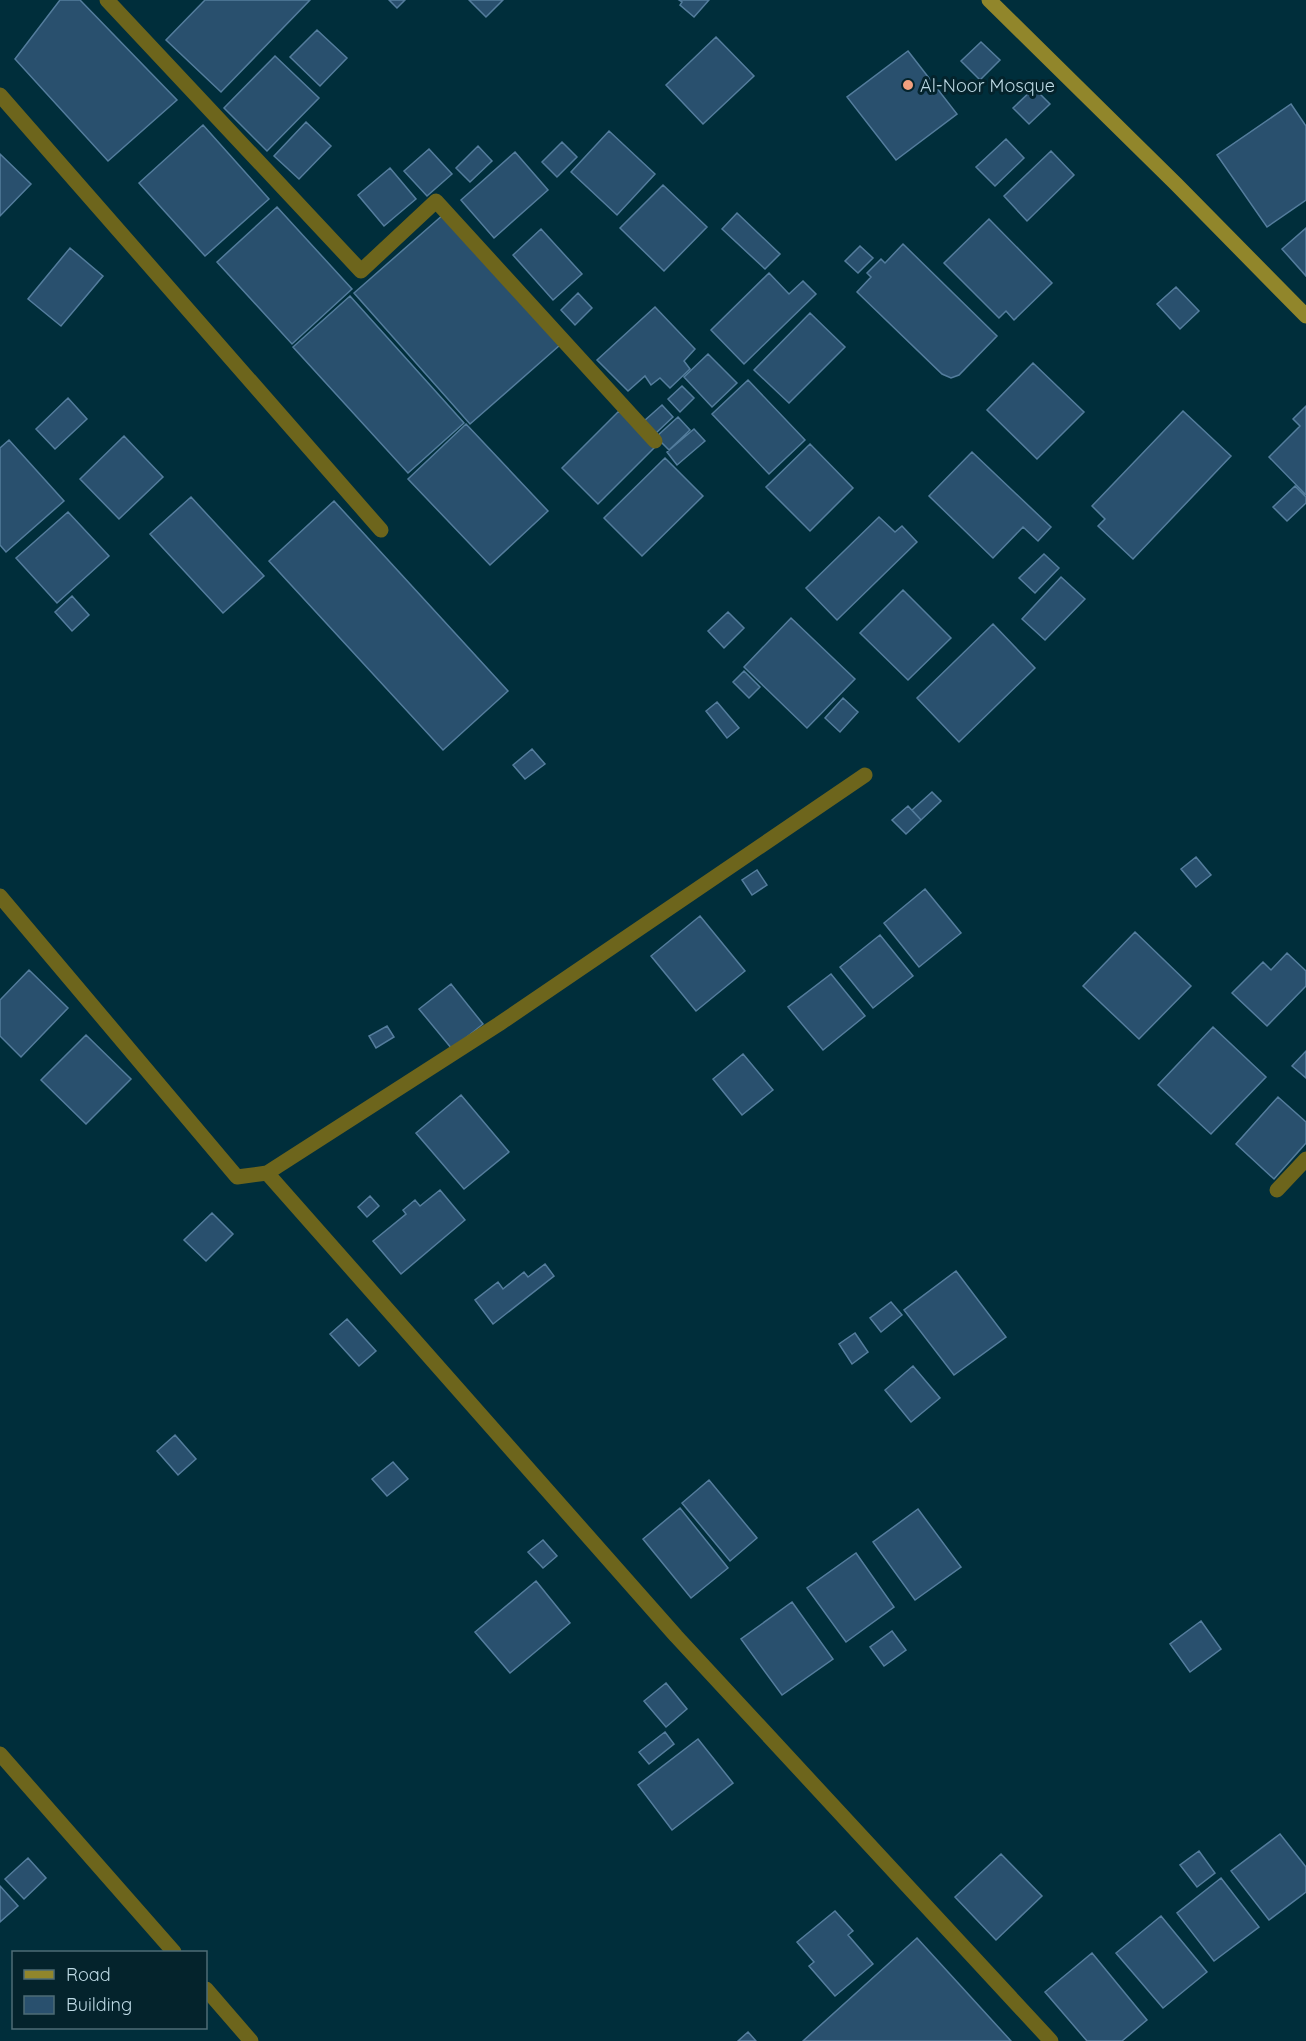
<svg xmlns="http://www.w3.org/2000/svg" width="1306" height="2041" viewBox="0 0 1306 2041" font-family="Quicksand,sans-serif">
<rect width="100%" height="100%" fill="#002e3b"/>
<path fill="#29506e" stroke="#547d9d" stroke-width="1.5" d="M60 0H80L177 100 108 161 15 59Z
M205 0H310L221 92 166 40Z
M389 0H405L397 8Z
M469 0H503L486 17Z
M679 0H709L694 17 680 5 682 2Z
M317 30 347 58 320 86 290 57Z
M716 37 754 76 703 124 666 85Z
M981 42 1000 60 980 80 961 61Z
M908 51 957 114 896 160 847 97Z
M275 56 319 98 267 151 224 108Z
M1034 88 1050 104 1029 124 1013 108Z
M1291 104 1306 126V200L1267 227 1217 155Z
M306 122 331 146 299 179 274 156Z
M203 125 269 199 205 256 139 183Z
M609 131 655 174 617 215 571 172Z
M1006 139 1024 158 995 186 976 167Z
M562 142 577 157 557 177 542 162Z
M478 146 492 161 470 182 456 168Z
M429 149 452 174 427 196 404 171Z
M1051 151 1074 175 1027 221 1004 196Z
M515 152 548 190 494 238 461 200Z
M0 154 31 184 0 216Z
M390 168 416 199 384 226 358 195Z
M663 185 707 227 664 271 620 228Z
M277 207 352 289 292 344 217 262Z
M737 213 780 254 765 269 722 229Z
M444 214 560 345 470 424 354 293Z
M989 219 1052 283 1014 320 1006 311 999 318 944 263Z
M1306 228V276L1282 249Z
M541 229 582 274 553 300 513 255Z
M903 244 997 336 959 375 951 378 942 374 857 292 871 277 867 273 881 259 885 263Z
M860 246 873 258 858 273 845 261Z
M70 248 103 276 61 326 28 299Z
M769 273 789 294 803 281 816 294 744 364 711 330Z
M1176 287 1199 311 1180 329 1157 304Z
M578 293 592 308 575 325 561 310Z
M350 296 464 423 408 473 293 347Z
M655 307 695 349 684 361 690 369 670 388 660 378 651 385 645 376 628 391 597 360Z
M810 313 845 347 789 403 754 370Z
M708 354 737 383 712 407 684 377Z
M1033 363 1084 412 1037 459 987 410Z
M748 380 805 440 769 474 712 414Z
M682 386 694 398 680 412 668 399Z
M68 398 87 419 55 449 36 429Z
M662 405 673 417 656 433 644 421Z
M1306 406V495L1269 457 1300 426 1293 419Z
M619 411 655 447 598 504 562 468Z
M1183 411 1231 456 1133 559 1098 526 1105 519 1092 506Z
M678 417 690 430 669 450 656 437Z
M466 424 548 511 490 565 408 479Z
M694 429 705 441 677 465 667 452Z
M124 436 163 477 119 519 80 479Z
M9 440 64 501 6 552 0 545V448Z
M810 444 853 488 810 531 766 487Z
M972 452 1051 527 1038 541 1023 527 993 558 929 496Z
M665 458 703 496 642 556 604 518Z
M1295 486 1306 497V503L1287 521 1273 507Z
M191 497 264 576 223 613 150 534Z
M334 501 508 691 443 750 269 561Z
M68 512 109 556 57 603 16 558Z
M879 517 895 532 902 526 917 542 837 620 806 588Z
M1044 554 1059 568 1035 593 1019 578Z
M1061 577 1085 599 1045 640 1022 619Z
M903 590 951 638 908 680 860 633Z
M72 596 89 615 72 631 55 612Z
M728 612 744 628 724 648 708 631Z
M791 618 855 679 807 728 744 667Z
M993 624 1035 668 959 742 917 698Z
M744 671 760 687 749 698 733 682Z
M843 698 858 712 840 732 825 718Z
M717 702 739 728 727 738 706 711Z
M532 749 545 764 525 779 513 765Z
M932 792 941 801 921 820 912 810Z
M908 806 921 820 906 834 892 820Z
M1196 857 1211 875 1196 887 1181 869Z
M757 870 767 885 752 895 742 880Z
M925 889 961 933 919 967 884 923Z
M700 916 745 971 696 1011 651 956Z
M1135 932 1191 986 1139 1039 1083 986Z
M880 935 913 976 873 1008 840 967Z
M1287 953 1306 971V986L1267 1026 1232 993 1263 962 1271 970Z
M29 970 68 1008 21 1057 0 1036V1000Z
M831 974 865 1016 823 1050 788 1007Z
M451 984 483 1024 452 1049 419 1009Z
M387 1026 394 1037 376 1048 369 1036Z
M1213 1027 1266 1077 1211 1134 1158 1085Z
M86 1035 131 1079 86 1124 41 1080Z
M1306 1051V1078L1292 1066Z
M743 1054 773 1090 742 1115 713 1079Z
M461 1095 509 1152 464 1189 416 1133Z
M1278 1097 1306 1122V1143L1274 1179 1236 1144Z
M440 1190 465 1220 401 1274 373 1241 406 1214 403 1210 415 1200 420 1206Z
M370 1196 379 1206 367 1217 358 1207Z
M212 1213 233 1234 206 1261 184 1240Z
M545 1264 554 1276 493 1324 475 1300 498 1282 503 1289 524 1272 528 1277Z
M956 1271 1006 1337 954 1375 904 1310Z
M891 1302 902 1315 881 1332 870 1318Z
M347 1319 376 1351 359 1366 330 1334Z
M855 1333 868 1352 852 1364 839 1344Z
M913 1366 940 1398 911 1422 885 1390Z
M175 1435 196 1459 178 1475 157 1451Z
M393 1462 408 1479 387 1496 372 1479Z
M709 1480 757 1538 730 1561 682 1503Z
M680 1508 728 1568 691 1598 643 1539Z
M918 1509 961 1567 915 1600 873 1542Z
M543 1540 557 1556 543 1568 528 1552Z
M856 1553 894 1607 846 1642 807 1588Z
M536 1581 570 1623 510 1673 475 1632Z
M792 1602 833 1659 782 1695 741 1639Z
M1201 1621 1221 1649 1190 1672 1170 1644Z
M892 1631 906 1650 884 1666 870 1647Z
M666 1683 687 1709 666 1727 644 1701Z
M665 1732 674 1744 649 1764 639 1752Z
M698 1739 733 1783 672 1830 638 1785Z
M1280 1834 1306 1867V1892L1269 1920 1231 1871Z
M1199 1851 1215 1873 1197 1887 1180 1865Z
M1001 1854 1042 1896 996 1940 955 1897Z
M28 1858 46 1878 24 1899 5 1879Z
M1221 1878 1259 1927 1214 1961 1177 1913Z
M0 1886 18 1906 0 1922Z
M835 1911 853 1931 848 1935 873 1964 835 1996 809 1966 814 1962 797 1942Z
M1161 1916 1207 1972 1163 2008 1116 1953Z
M917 1938 1011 2041H803Z
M1092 1953 1147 2020 1122 2041H1087L1045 1992Z
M748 2032 756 2041H738Z"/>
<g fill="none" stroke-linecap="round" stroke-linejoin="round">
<path stroke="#6d651c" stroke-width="15" d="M107 0 361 271 436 201 655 441
M0 95 381 530
M0 896 237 1177 267 1173 499 1024 865 775
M267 1173 676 1636 1051 2041
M1277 1190 1306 1159
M0 1754 174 1952
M206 1989 251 2041"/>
<path stroke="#91862b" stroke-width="15" d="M989 0 1176 184 1306 316"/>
</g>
<circle fill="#f2a07f" stroke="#04232c" stroke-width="2" cx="908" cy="85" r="6"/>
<g text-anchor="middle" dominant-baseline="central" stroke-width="6" stroke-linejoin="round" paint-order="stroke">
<g font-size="18" fill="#bedae5" stroke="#04232c" text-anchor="start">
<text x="920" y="85">Al-Noor Mosque</text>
</g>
</g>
<rect x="12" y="1951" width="195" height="78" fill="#04232c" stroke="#4e6c76" stroke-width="1.5"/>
<rect x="24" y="1970" width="30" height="9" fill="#91862b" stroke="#4e6c76" stroke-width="1.5"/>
<text x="66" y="1981" font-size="18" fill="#bedae5">Road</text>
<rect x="24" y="1996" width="30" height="18" fill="#29506e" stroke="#4e6c76" stroke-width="1.5"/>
<text x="66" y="2011" font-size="18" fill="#bedae5">Building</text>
</svg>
